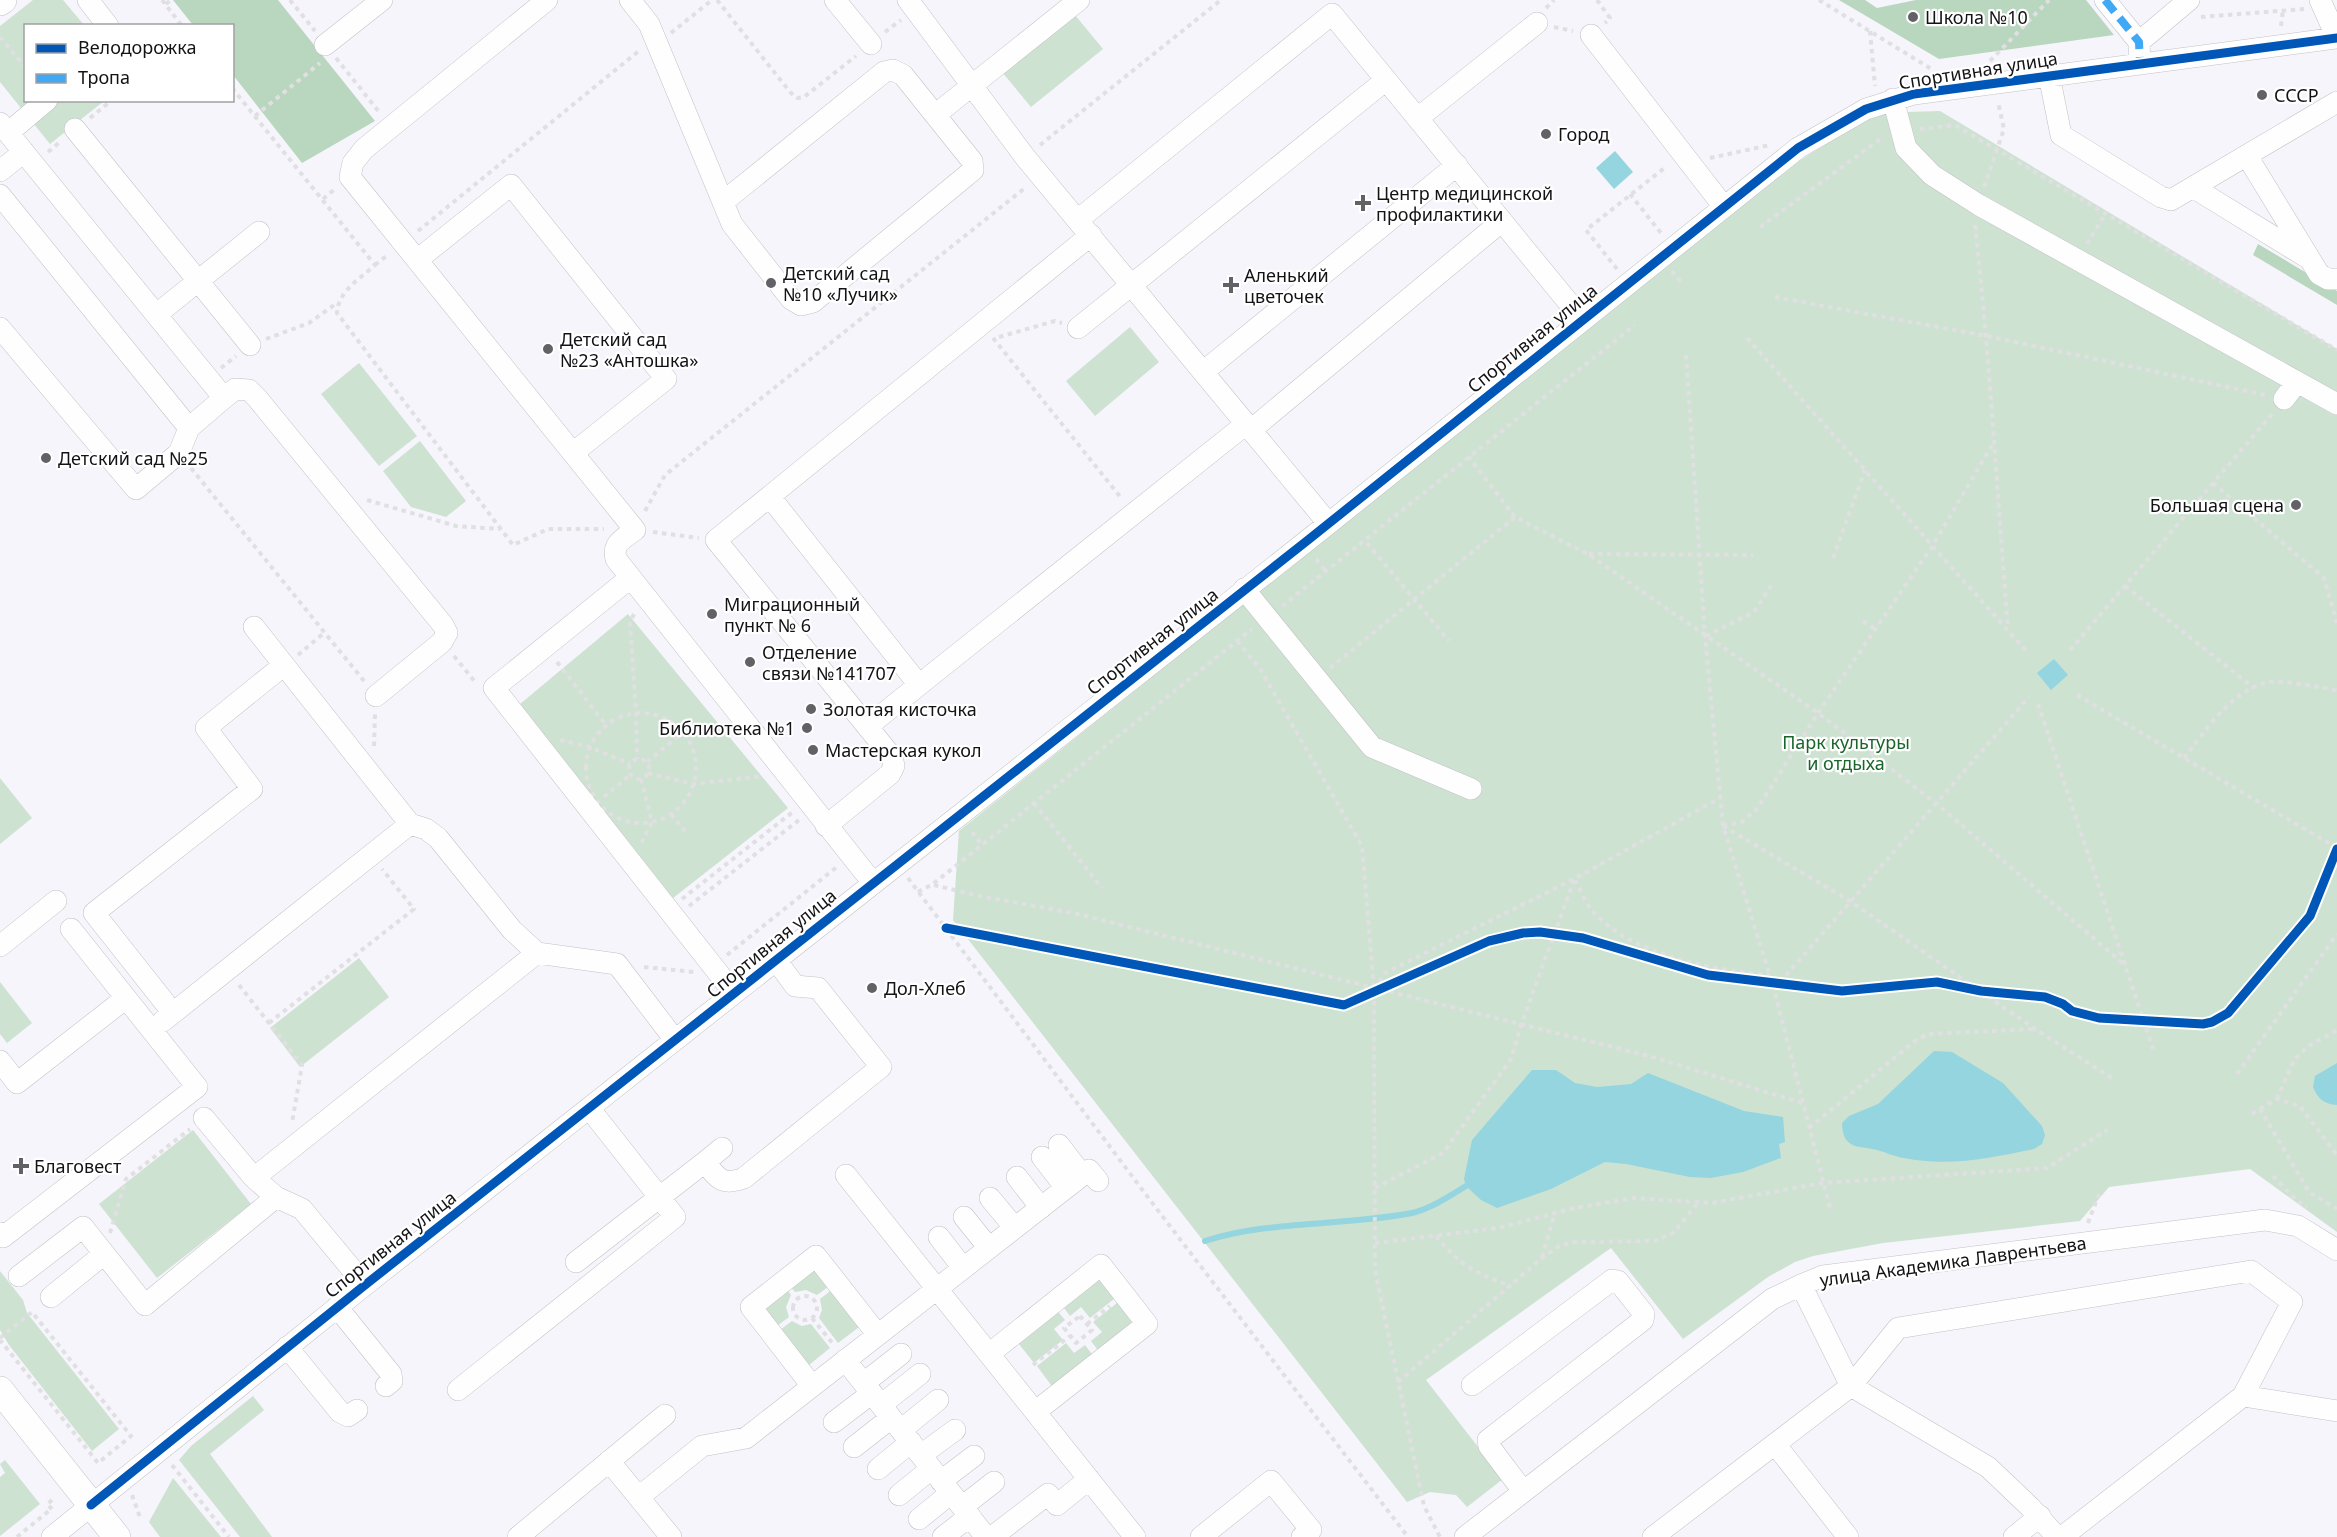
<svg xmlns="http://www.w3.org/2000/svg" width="2337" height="1537" viewBox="0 0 2337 1537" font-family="'Noto Sans',sans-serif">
<rect width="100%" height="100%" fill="#f5f5fb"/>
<path fill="#cde2d1" d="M33 0H63L84 25 26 26V100L104 101 50 144 0 82V26Z
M1075 15 1103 49 1031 107 1002 72Z
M1940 111 2337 349V1232L2250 1169 2109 1187 2080 1221 1883 1243 1813 1256 1795 1262 1768 1277 1683 1339 1611 1248 1426 1380 1503 1479 1467 1507 1456 1495 1430 1492 1407 1502 953 920 959 831 1799 161 1876 113Z
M1130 327 1159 362 1095 416 1066 381Z
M359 363 417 436 379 466 321 394Z
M420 441 466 501 446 517 411 507 383 471Z
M628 614 788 808 673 898 520 704Z
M0 778 32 818 0 844Z
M359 958 389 997 300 1067 270 1028Z
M0 982 32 1023 7 1043 0 1034Z
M193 1130 251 1204 157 1278 99 1204Z
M814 1262 832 1284 817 1295 806 1290 795 1292 787 1282Z
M0 1271 23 1300 27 1313 119 1429 92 1451 9 1345 0 1330Z
M1101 1272 1119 1295 1090 1318 1081 1307 1070 1316 1061 1304Z
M784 1285 791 1295 786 1307 789 1317 773 1329 756 1307Z
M834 1288 863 1324 838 1343 819 1318 822 1310 820 1299Z
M1122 1299 1140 1322 1100 1353 1091 1341 1102 1332 1093 1322Z
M1055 1308 1065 1320 1054 1329 1063 1340 1034 1363 1015 1339Z
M792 1321 802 1326 811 1324 830 1348 804 1369 776 1333Z
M1066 1343 1074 1353 1085 1345 1094 1357 1054 1389 1037 1366Z
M253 1396 264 1410 210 1454 272 1537H240L179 1460 191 1446Z
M5 1460 40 1504 0 1536V1477L5 1473 0 1464Z
M173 1478 221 1537H160L149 1522Z"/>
<path fill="#b9d6be" d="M173 0H278L375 121 302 163 233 75 232 26 193 25Z
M1839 0H1865L1877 8 1916 0H2086L2114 35 1939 59Z
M2258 244 2337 291V305L2253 255Z"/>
<path fill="#94d5e0" d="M1615 151 1633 172 1614 189 1596 168Z
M2054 659 2068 675 2051 690 2037 673Z
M1934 1051 1952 1052 2003 1083 2042 1126 2045 1135 2042 1144 2034 1149C1991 1158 1948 1167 1904 1158 1895 1157 1886 1152 1877 1150 1857 1145 1843 1150 1842 1123L1849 1116 1878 1104Z
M2337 1063V1105C2324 1104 2318 1099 2313 1087L2315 1076Z
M1532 1070H1556L1575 1083 1597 1087 1631 1084 1648 1073 1744 1111 1783 1117 1785 1142 1779 1144 1781 1158 1743 1172 1711 1178 1690 1177 1626 1164 1605 1162 1551 1189 1497 1208 1481 1200 1466 1186 1464 1179 1472 1140Z"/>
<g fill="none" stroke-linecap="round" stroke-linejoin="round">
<path stroke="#94d5e0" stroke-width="6" d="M1205 1241C1271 1220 1345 1226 1412 1213 1430 1209 1450 1196 1466 1186"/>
<g stroke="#c2c2c6" stroke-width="22">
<path id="minor" d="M88 0 108 26
M547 0 364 149 353 163 350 177 635 530C623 539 612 543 616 559L873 883
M630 0 649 24 732 224 791 299 801 305 813 302 966 176 973 170 972 161 903 75 893 70 884 72 723 202
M835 0 871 44
M908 0 1025 157 1328 523
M2105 0 2139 42 2140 64
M2320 0 2337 38
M1591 35 1724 207
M2139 42 2189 0
M325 45 382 0
M2049 75 2061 135 2161 197 2171 200 2337 102
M1893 99 1906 148 1932 175 1979 205 2337 404
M935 115 1079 0
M1418 118 1537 23
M0 123 224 398 235 389 249 390 257 398 443 625 447 633 442 642 376 696
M75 129 250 345
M8 133 47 100
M2247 156 2319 274 2328 279H2337
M0 171 24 152
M2194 188 2308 258
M0 195 189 428
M1079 219 1332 14 1582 319
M417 260 511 185 666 379 573 453
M157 314 259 232
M0 328 136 489 179 453 189 428 224 398
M1078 328 1386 80
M1203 372 1457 165
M2284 399 2297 382
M1251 430 1502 221
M770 497 919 685 1246 424
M630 578 494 688 734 993
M1244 589 1372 747 1471 789
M254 627 284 665
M868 726 919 685
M826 826 890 774 894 766 892 757 716 540 1091 235
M71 929 126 998
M0 946 56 901
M173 1013 94 913 252 789 206 728 284 665 410 824
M163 1021 410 824 426 829 438 838 512 930 537 953
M0 1061 17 1083 126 998 197 1087 3 1237 0 1233
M204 1118 254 1178
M1059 1145 1082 1175
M1042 1157 1066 1188
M705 1162 722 1148
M846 1175 1135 1537
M1017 1177 1041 1208
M276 1197 302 1209 365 1285
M990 1198 1015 1228
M964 1217 989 1248
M939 1237 963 1268
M576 1262 705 1162C718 1179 722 1186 744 1178L881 1067 818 988 795 986 776 960
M19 1276 83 1227 145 1305 276 1197 254 1178 537 953 617 964 675 1040
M1801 1285 1851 1386 1988 1467 2030 1507 2057 1537
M51 1297 104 1254
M337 1307 391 1374 392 1381 386 1386
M287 1347 340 1412 348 1416 357 1410
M989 1354 1101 1265 1147 1324 1035 1412
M845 1360 986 1537
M864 1383 901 1354
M1472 1385 1612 1280 1618 1281 1644 1314 1643 1320 1488 1440 1489 1446 1523 1491
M812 1386 751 1307 816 1256 878 1335
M458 1390 675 1217 589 1108
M881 1405 920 1374
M834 1422 872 1393
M901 1430 938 1400
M1775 1444 1848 1537
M854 1447 891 1418
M921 1455 955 1430
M609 1461 671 1537
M878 1469 911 1442
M941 1481 974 1456
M899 1495 931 1469
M639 1497 702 1446 746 1438 1089 1170 1098 1181
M962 1507 994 1482
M919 1519 951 1493
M52 1537 365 1285 1308 540 1798 148 1866 109 1914 94 2337 38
M518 1537 665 1415
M943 1537 970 1516
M992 1537 1048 1494 1057 1505 1089 1479
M1201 1537 1271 1481 1311 1530 1302 1537
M1465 1537 1772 1299 1801 1285 1823 1276 2265 1220 2298 1226 2337 1250
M1653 1537 1851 1386 1898 1328 2251 1271 2292 1302 2243 1396 2337 1411
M2014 1537 2040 1516
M2062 1537 2243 1396"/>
</g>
<g stroke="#c2c2c6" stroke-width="28">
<path id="major" d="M0 2 3 0
M0 1390 117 1537"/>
</g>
<path stroke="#e0dfe2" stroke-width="4" stroke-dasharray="4.5 4.5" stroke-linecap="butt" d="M162 0 182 26
M290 0 315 31
M717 0 790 92 797 98 804 97 856 56
M1597 0 1610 18 1605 23
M1819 0 1933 70
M166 4 171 0
M1546 8 1554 0
M2201 17 2304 9
M2281 26 2283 10
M1554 27 1573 31
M1870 31 1875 86
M885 32 901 20
M671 33 712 0
M0 37 26 68
M336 58 380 113
M1990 61 2049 0
M232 88 375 265C360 279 338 291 337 313L513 545 548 529H604
M255 116 320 63
M90 118 112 100
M1920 129 1955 125 2337 350
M1040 145 1221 0
M48 152 61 141
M1710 158 1770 145
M1984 187 2004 129 1998 102
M1630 194 1661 233
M323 199 336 188
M1975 225C1990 359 1997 494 2008 628
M1760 227 1883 137
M418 231 640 50
M2087 244 2105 214
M375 265 389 254
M1617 269 1586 230 1667 166
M1672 271 1681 282
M1775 297 1987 336 2265 395
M999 337 1055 321 1062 323
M993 338 1122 499
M1747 338 2029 654
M266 339 309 323 337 303
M1686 355 1705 636 1723 826 1774 989 1831 1212
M221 368 236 356
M1468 456 1515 517 1588 554 1818 713 1937 804 2126 966
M191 468 364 681
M2213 483 2324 578 2337 623
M367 500 456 526 500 529
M645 511 665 475 1025 188
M653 532 699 538
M1367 543 1449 641
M1589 554 1753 555
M1833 558 1865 470
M1316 559 1325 570
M2125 586 2254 688
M1282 606 1635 325
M634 614 630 622 636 713 637 759
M1863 621 1875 629
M1706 636 1754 612 1771 586
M1237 641 1259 667 1362 846 1374 989 1375 1270 1424 1506 1440 1537
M2070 650 2273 413
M298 655 325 632
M454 656 476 683
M557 662 606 725
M1330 668 1515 517
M2077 695 2337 848
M2038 704 2153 1049
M586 768a55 55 0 1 1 110 0a55 55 0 1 1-110 0Z
M560 740 590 747 630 764
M374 746 375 714
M2184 758C2205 731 2232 690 2268 682 2279 679 2323 688 2337 690
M629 769a10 10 0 1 1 20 0a10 10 0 1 1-20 0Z
M647 762 682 733
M648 773 693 784 763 776
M641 779 652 822 641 844
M604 797 631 774
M1034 803 1102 888
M671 814 685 831
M1723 826 1742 822 1757 809 1818 713 1933 545 1992 445
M1723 826 1850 901 2035 1029 2115 1080
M972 832 982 845
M908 878 1150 1200 1408 1537
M1575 880C1580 889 1584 900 1590 908 1626 954 1715 971 1770 975
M934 885 979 896 1073 913 1649 1056 1802 1103
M918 892 933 884 1252 629
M682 899 794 811
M689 906 799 820
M727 955 838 866
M644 967 694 972
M239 985 302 1065 292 1123
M1374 989 1385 973 1574 879 1720 798
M1774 989 2029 697
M269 1023 414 909 382 869
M2237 1074 2337 934
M2277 1099 2294 1060 2307 1047 2337 1030
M2260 1109 2277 1099 2300 1106 2337 1155
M2252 1114 2260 1109 2309 1192 2337 1209
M1809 1128 1915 1041 1928 1034 2035 1029
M2273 1176 2296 1200 2307 1207
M1375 1188 1443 1153 1511 1059 1521 1025 1574 880
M2088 1223 2099 1194
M110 1233 126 1179 190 1129
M1436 1236C1463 1268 1473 1271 1510 1286
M1375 1243 1498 1228 1575 1208 1633 1198 1711 1203 1823 1183 2047 1168 2107 1130
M1542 1257 1555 1213
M793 1308a12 12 0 1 1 24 0a12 12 0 1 1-24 0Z
M1080 1316 1092 1330 1076 1343 1064 1328Z
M812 1318 834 1345
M1087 1324 1110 1306
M0 1338 32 1312 131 1436 98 1463 0 1340
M1033 1365 1070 1336
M1398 1382 1542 1258 1559 1246 1574 1242 1655 1241 1673 1233 1697 1204
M172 1465 229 1537
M132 1495 141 1520
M52 1509 47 1504 55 1498
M17 1537 51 1509"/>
<use href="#minor" stroke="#fefefe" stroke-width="21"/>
<use href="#major" stroke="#fefefe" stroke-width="27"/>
<path stroke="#3fa9f5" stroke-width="8" stroke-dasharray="15 8" stroke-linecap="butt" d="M2105 0 2139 42 2140 64"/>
<g stroke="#fff" stroke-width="13">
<path id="cycleway" d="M946 928 1344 1005 1489 941 1523 933 1540 932 1583 938 1708 975 1842 991 1937 982 1981 991 2045 997 2063 1004 2072 1011 2099 1018 2203 1024 2212 1022 2228 1013 2310 916 2337 849
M91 1505 365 1285 1308 540 1798 148 1866 109 1914 94 2337 38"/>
</g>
<use href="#cycleway" stroke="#0057b8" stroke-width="9"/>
</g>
<g fill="#626266" stroke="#fff" stroke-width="2">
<circle cx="1913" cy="17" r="6"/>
<circle cx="2262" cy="95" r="6"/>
<circle cx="1546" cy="134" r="6"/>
<path d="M1360 194h6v6h6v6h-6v6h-6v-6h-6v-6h6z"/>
<circle cx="771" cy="283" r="6"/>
<path d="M1228 276h6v6h6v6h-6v6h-6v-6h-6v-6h6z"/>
<circle cx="548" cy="349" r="6"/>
<circle cx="46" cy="458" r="6"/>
<circle cx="2296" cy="505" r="6"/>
<circle cx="712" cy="614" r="6"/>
<circle cx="750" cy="662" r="6"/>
<circle cx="811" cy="709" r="6"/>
<circle cx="807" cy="728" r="6"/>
<circle cx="813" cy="750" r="6"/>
<circle cx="872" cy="988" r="6"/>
<path d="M18 1157h6v6h6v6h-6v6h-6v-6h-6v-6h6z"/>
</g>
<g text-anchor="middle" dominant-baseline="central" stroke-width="4.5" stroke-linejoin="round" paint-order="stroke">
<g font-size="18" fill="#131316" stroke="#fff" text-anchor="start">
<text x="1925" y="17">Школа №10</text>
<text x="2274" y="95">СССР</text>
<text x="1558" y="134">Город</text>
<text x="1376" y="193">Центр медицинской<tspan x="1376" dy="21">профилактики</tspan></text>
<text x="783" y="273">Детский сад<tspan x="783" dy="21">№10 «Лучик»</tspan></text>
<text x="1244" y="275">Аленький<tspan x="1244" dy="21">цветочек</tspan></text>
<text x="560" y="339">Детский сад<tspan x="560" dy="21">№23 «Антошка»</tspan></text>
<text x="58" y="458">Детский сад №25</text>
<text x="2284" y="505" text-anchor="end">Большая сцена</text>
<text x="724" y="604">Миграционный<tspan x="724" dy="21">пункт № 6</tspan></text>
<text x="762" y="652">Отделение<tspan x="762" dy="21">связи №141707</tspan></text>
<text x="823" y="709">Золотая кисточка</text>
<text x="795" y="728" text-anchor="end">Библиотека №1</text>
<text x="825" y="750">Мастерская кукол</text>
<text x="884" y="988">Дол-Хлеб</text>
<text x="34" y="1166">Благовест</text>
</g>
<g font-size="18" fill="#131316" stroke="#fff">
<text transform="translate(1978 70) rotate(-9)">Спортивная улица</text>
<text transform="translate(1532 338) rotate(-39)">Спортивная улица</text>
<text transform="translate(1152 641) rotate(-38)">Спортивная улица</text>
<text transform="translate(771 943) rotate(-39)">Спортивная улица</text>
<text transform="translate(390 1244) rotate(-38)">Спортивная улица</text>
<text transform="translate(1953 1261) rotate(-8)">улица Академика Лаврентьева</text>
</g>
<g font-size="18" fill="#19662a" stroke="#fff">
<text x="1846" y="742">Парк культуры<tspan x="1846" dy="21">и отдыха</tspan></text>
</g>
</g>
<rect x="24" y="24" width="210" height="78" fill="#ffffff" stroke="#a1a1a2" stroke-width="1.5"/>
<rect x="36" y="44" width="30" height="9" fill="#0057b8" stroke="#a1a1a2" stroke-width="1.5"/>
<text x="78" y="54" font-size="18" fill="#131316">Велодорожка</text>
<rect x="36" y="74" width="30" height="9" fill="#3fa9f5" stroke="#a1a1a2" stroke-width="1.5"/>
<text x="78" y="84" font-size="18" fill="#131316">Тропа</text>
</svg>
